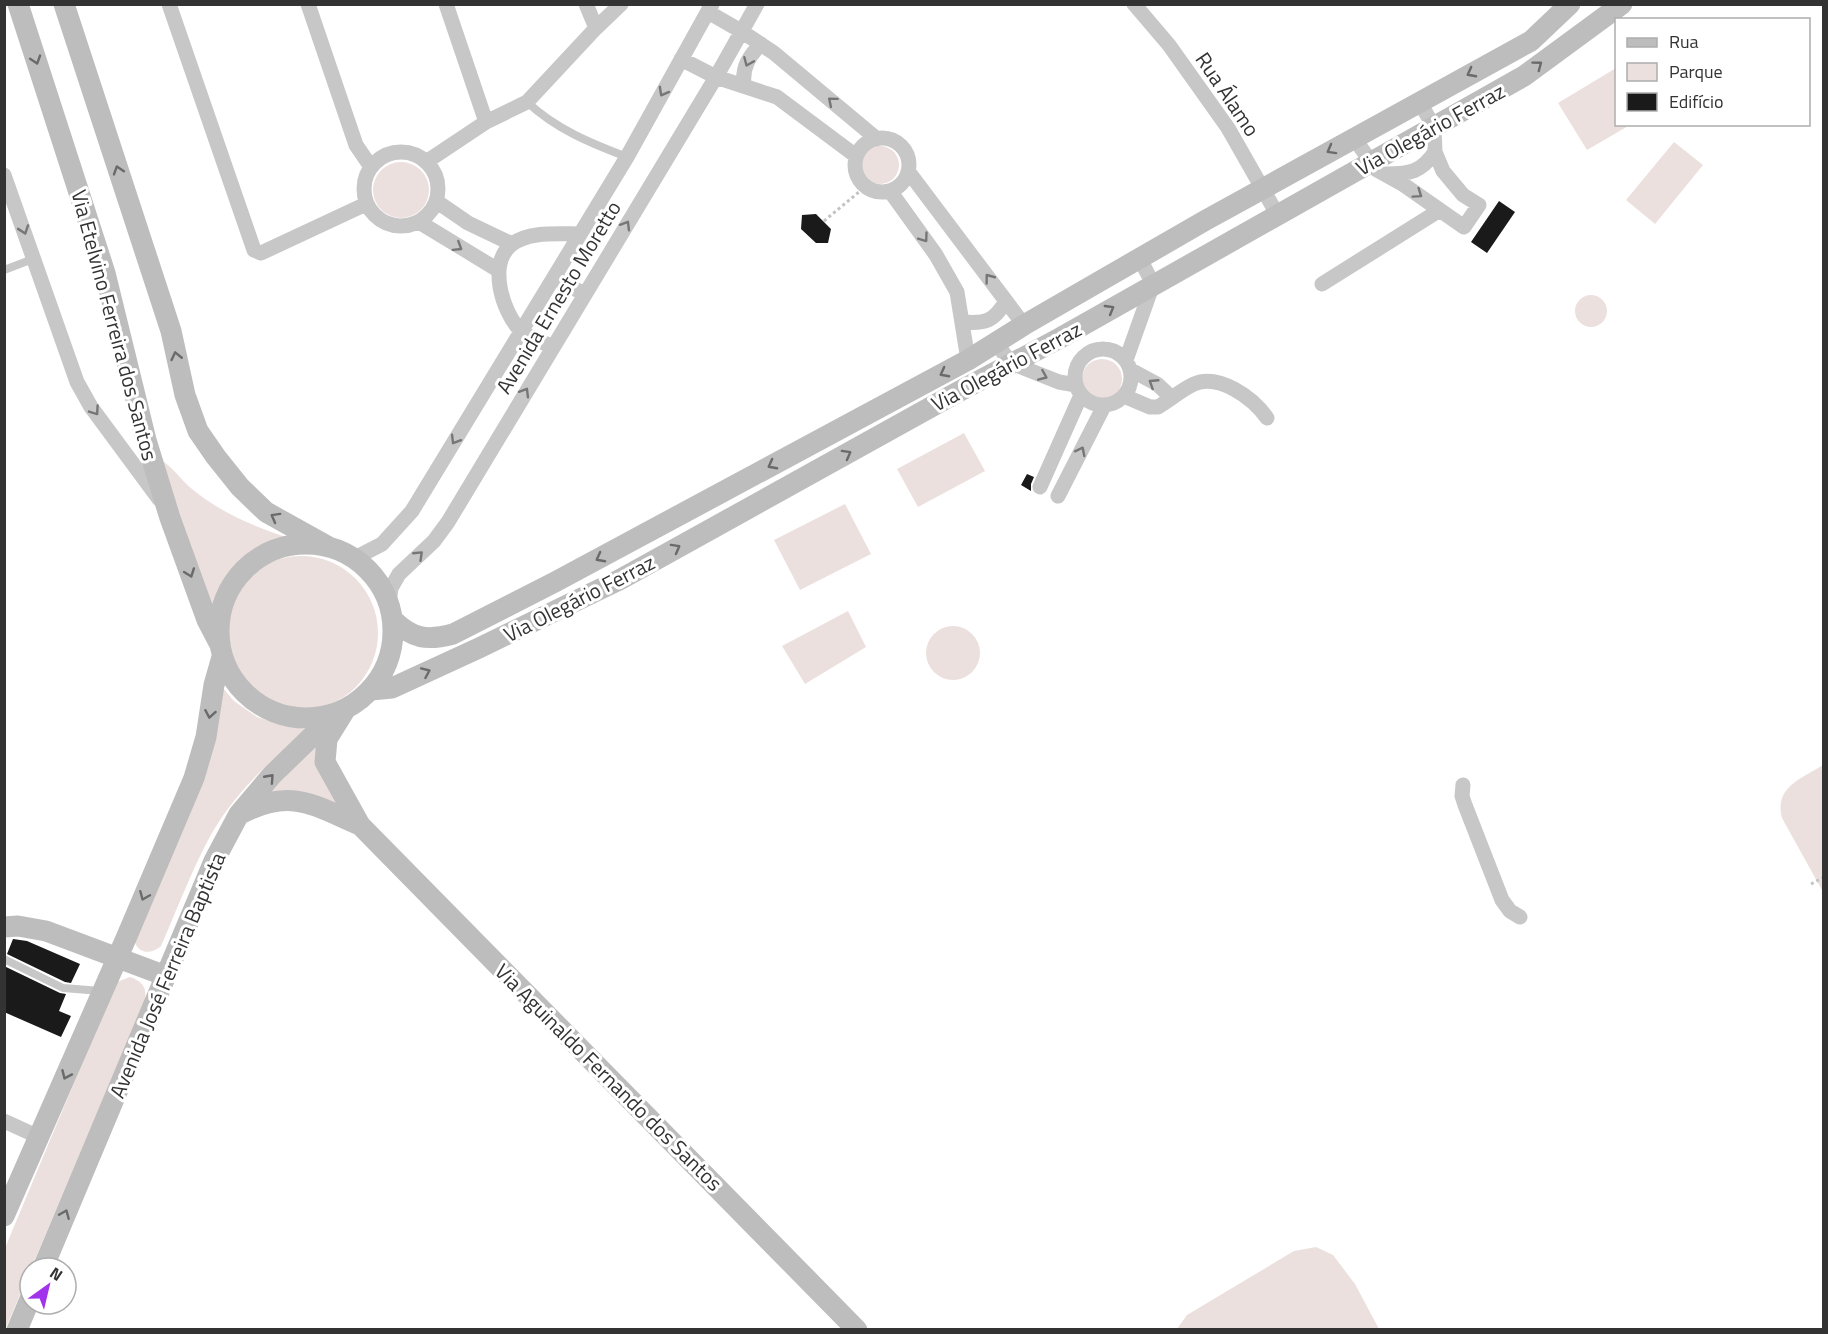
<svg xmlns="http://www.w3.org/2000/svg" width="1828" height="1334" viewBox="0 0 1828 1334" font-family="'Titillium Web',sans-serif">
<rect width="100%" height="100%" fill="#fff"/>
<path fill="#ece0de" d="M1616 68V124L1630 125 1587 150 1558 103Z
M1674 142 1703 165 1655 224 1626 200Z
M861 165a19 19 0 1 1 38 0a19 19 0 1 1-38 0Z
M373 190a28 28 0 1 1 56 0a28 28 0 1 1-56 0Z
M1575 311a16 16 0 1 1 32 0a16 16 0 1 1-32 0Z
M1082 379a20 20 0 1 1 40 0a20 20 0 1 1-40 0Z
M964 433 985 471 918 507 897 469Z
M161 460C173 467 181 480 192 489 222 514 258 528 295 540 243 552 228 566 210 617Z
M845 504 871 554 800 590 774 540Z
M224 633a77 77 0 1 1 154 0a77 77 0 1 1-154 0Z
M848 611 866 647 805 684 782 646Z
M926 653a27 27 0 1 1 54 0a27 27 0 1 1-54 0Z
M222 687 234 701 257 717 284 726H298L304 729V733C264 765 227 801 204 848 188 880 175 914 161 946 151 955 138 954 134 940Z
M316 745 318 770 338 799 337 804 264 796Z
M1823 765V892L1782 818C1774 787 1801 779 1823 765Z
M130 977C142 981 147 987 145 1000L5 1330V1248L114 987 117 982Z
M1316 1247 1333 1255 1355 1284 1379 1329H1177L1187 1315 1294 1251Z"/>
<path fill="#1a1a1a" d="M1499 201 1515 212 1487 253 1471 242Z
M816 214 831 229 828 243H816L801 229 802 215Z
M1027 474 1034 477 1031 484V491L1021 485Z
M13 939 27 941 80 964 71 983 65 982 7 954Z
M4 966 60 993 66 994 59 1011 71 1016 61 1037 4 1012Z"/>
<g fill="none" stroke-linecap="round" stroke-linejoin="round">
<path stroke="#c3c3c3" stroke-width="3" stroke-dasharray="3 3" stroke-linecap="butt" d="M824 221 865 187
M1811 884 1824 877"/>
<path stroke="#c7c7c7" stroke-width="8" d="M527 102C556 129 590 143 627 157
M4 270 33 259
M4 959 63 988 101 991"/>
<path stroke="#c7c7c7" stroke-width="15" d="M169 4 254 250 261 253 366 204
M308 4 356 145 371 167
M446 4 486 122
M586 4 596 28
M1134 4 1169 45 1228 128 1277 214
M708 12 741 31 774 53 877 139
M681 59 716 77 777 97 856 156
M744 85C742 67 749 56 761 44
M1353 137 1377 170 1404 185 1464 227 1479 205 1463 195 1443 171 1435 152 1434 127 1419 101
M855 165a27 27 0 1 1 54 0a27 27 0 1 1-54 0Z
M364 189a37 37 0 1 1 74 0a37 37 0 1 1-74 0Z
M426 162 486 122 527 102 596 28 621 4
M908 171 1024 325
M1387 174C1410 174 1421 172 1435 152
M4 175 77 382 91 407 159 499
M890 191 936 255 957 292 968 360
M436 201 468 223 512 244
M419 222 498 270
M554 277 584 294
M1322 284 1440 210
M963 322C986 324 994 321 1006 301
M996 343 1011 363 1059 382 1076 385
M553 347C543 342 527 337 520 330 502 311 488 264 511 245 528 231 558 234 579 234
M1075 377a28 28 0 1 1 56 0a28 28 0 1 1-56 0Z
M1126 360 1153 284 1140 259
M1131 370 1157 384 1172 398
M1124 396 1150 407H1158C1170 400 1181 390 1194 384 1219 373 1253 398 1267 418
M1040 487 1081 395
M1058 496 1104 406
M355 558 382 544 412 511 627 157 712 4
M389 603 391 588 399 574 434 541 448 522 716 77 757 4
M1463 785 1462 796 1465 805 1502 900 1510 911 1520 917
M4 1121 39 1137"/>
<path stroke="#bdbdbd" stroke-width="21" d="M18 4 105 273 146 440 170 518 207 620 219 643
M64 4 171 331 185 395 198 431 216 457 240 487 266 512 327 546
M219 631a87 87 0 1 1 174 0a87 87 0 1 1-174 0Z
M393 620C413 639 427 641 453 634L555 582 968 360 1024 325 1206 220 1531 41 1570 4
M371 690 392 688 479 648 621 579 958 392 1060 338 1524 76 1622 4
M345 710 327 739 325 762 360 825 857 1330
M242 813C292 788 313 805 360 825
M4 927 18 926 46 931 166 976
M4 1216 127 936 194 778 206 737 214 685 222 657
M43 1268 214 861 239 814 272 775 334 715
M17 1330 30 1299"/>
</g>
<defs><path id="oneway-chevron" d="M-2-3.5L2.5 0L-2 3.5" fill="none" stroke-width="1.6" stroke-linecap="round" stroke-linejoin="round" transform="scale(1.5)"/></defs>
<g stroke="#6a6a6a">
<use href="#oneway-chevron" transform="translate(36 60) rotate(72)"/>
<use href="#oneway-chevron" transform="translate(1538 65) rotate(-37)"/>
<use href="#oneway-chevron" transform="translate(1471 73) rotate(152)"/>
<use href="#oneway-chevron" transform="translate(1331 150) rotate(151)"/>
<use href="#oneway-chevron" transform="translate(118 170) rotate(-108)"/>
<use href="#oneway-chevron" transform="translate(1110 309) rotate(-30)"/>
<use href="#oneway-chevron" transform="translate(176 356) rotate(-103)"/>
<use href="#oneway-chevron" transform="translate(944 373) rotate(152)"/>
<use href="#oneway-chevron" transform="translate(847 454) rotate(-29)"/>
<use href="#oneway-chevron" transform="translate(772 465) rotate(152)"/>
<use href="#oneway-chevron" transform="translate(275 517) rotate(-151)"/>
<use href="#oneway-chevron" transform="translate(676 548) rotate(-29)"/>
<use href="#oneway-chevron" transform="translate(600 558) rotate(152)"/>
<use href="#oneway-chevron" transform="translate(190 573) rotate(70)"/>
<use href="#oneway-chevron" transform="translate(426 672) rotate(-24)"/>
<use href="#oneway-chevron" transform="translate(210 714) rotate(100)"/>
<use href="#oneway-chevron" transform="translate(270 778) rotate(-48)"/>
<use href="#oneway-chevron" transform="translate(144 896) rotate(113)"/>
<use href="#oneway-chevron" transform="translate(66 1075) rotate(114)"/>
<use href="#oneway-chevron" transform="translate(65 1214) rotate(-67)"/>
</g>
<g stroke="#767676">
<use href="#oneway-chevron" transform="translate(748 62) rotate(113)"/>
<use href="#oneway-chevron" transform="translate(663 92) rotate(119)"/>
<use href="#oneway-chevron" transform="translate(832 101) rotate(-140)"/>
<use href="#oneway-chevron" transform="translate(1418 194) rotate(35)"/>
<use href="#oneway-chevron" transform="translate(626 225) rotate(-59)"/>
<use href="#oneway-chevron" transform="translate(24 230) rotate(71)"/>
<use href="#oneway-chevron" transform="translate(924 238) rotate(54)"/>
<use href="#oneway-chevron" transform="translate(458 247) rotate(32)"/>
<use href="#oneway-chevron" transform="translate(989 278) rotate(-127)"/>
<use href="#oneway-chevron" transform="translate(1043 376) rotate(23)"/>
<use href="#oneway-chevron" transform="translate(1153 383) rotate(-147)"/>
<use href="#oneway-chevron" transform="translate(525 392) rotate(-59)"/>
<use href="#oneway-chevron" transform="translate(95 411) rotate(55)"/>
<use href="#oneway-chevron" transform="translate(455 440) rotate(121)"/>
<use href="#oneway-chevron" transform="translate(1081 451) rotate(-63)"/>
<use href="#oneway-chevron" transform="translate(419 555) rotate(-44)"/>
</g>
<g text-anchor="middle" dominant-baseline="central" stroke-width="6" stroke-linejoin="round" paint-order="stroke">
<g font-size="21" fill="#333" stroke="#fff">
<text transform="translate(1228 94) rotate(56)">Rua Álamo</text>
<text transform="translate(1430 129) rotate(-29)">Via Olegário Ferraz</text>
<text transform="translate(558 297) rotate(-59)">Avenida Ernesto Moretto</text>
<text transform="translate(115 325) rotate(75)">Via Etelvino Ferreira dos Santos</text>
<text transform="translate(1006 366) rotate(-28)">Via Olegário Ferraz</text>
<text transform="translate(579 598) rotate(-27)">Via Olegário Ferraz</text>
<text transform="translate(167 975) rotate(-67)">Avenida José Ferreira Baptista</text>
<text transform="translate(609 1077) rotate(45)">Via Aguinaldo Fernando dos Santos</text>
</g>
</g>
<rect width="1828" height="1334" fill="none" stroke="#333333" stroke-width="12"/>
<rect x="1615" y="18" width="195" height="108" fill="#ffffff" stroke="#adadad" stroke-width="1.5"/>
<rect x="1627" y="38" width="30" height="9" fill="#bdbdbd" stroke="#adadad" stroke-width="1.5"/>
<text x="1669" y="48" font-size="18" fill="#333333">Rua</text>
<rect x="1627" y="63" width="30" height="18" fill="#ece0de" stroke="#adadad" stroke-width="1.5"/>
<text x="1669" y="78" font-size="18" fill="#333333">Parque</text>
<rect x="1627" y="93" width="30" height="18" fill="#1a1a1a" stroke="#adadad" stroke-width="1.5"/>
<text x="1669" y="108" font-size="18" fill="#333333">Edifício</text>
<g transform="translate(48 1286) rotate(34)"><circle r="28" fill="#ffffff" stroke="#adadad" stroke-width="1.5"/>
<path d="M0-4.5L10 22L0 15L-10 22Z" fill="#a133eb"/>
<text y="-9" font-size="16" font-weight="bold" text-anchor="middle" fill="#333333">N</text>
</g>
</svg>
